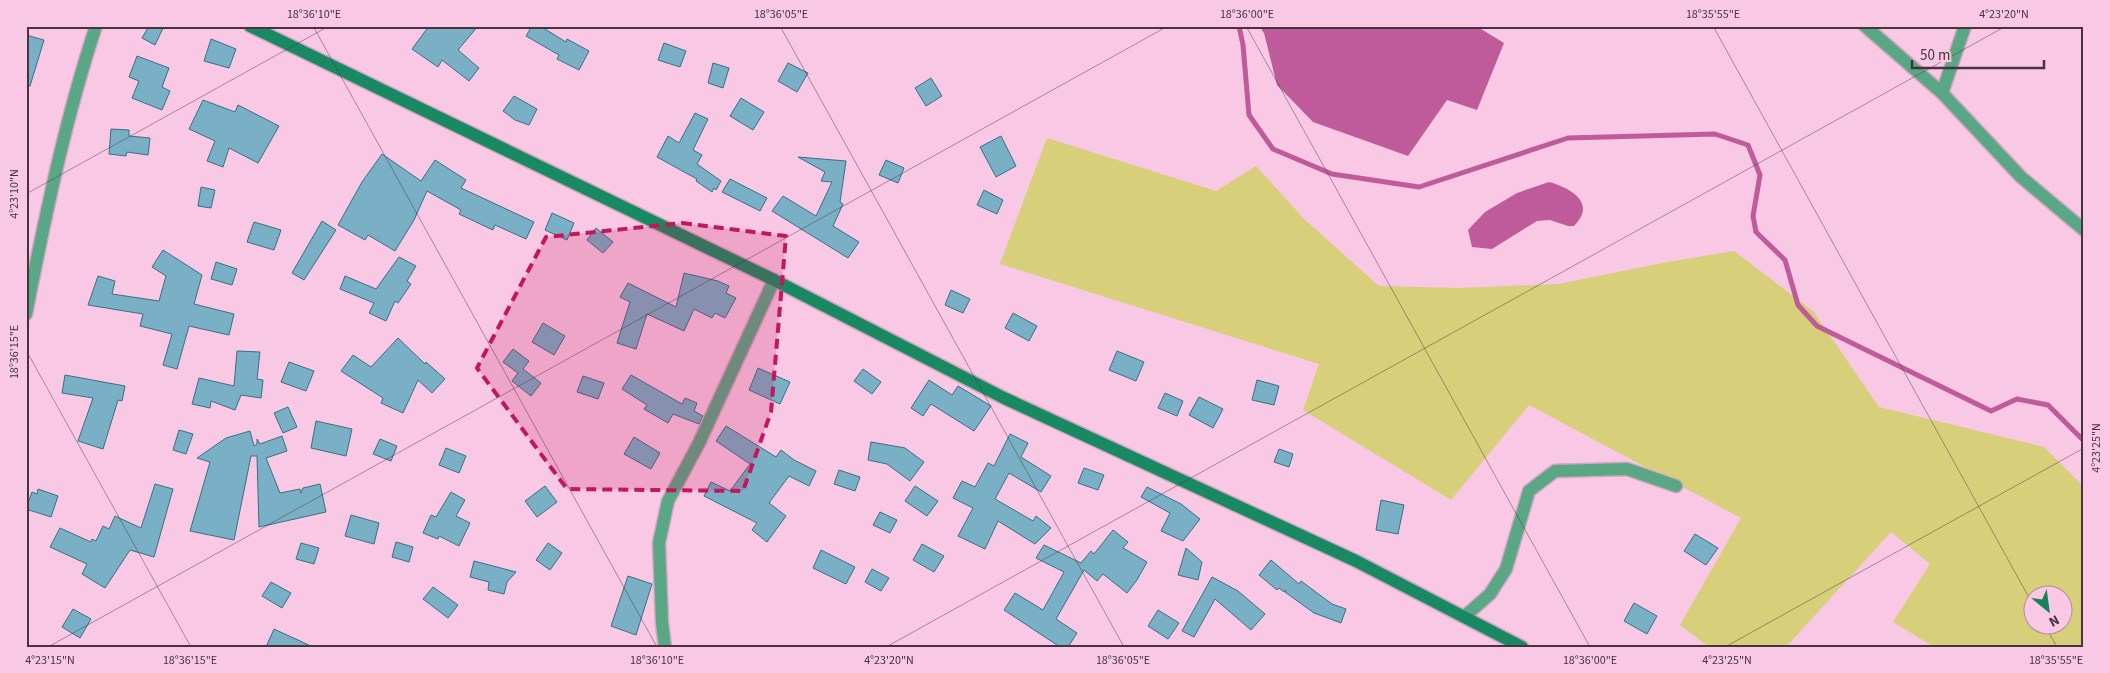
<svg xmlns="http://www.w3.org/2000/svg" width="2110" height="673" viewBox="0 0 2110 673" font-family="'Source Sans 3',sans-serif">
<rect width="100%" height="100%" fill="#f9c8e4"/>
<path fill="#d7cf79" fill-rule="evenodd" d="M1047 138 1216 191 1256 166 1304 219 1379 286 1458 288 1559 284 1662 263 1734 251 1813 311 1879 407 2044 447 2084 487V647H1934L1893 622 1930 564 1891 532 1786 647H1709L1680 625 1741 518 1529 405 1451 500 1303 410 1319 364 1000 264ZM2032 596H2062V626H2032Z"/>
<path fill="#bf5b9a" d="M1259 26H1476L1504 43 1477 110 1447 100 1408 156 1313 122 1277 85 1264 33Z
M1549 182C1571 188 1597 203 1574 226H1568L1550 220 1537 221 1492 249 1472 247 1468 230 1485 212 1517 193Z"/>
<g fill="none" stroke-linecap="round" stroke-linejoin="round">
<path stroke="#bf5b9a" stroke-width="5" d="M1239 26 1243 45 1249 115 1273 149 1332 174 1419 187 1568 138 1715 134 1748 145 1760 175 1753 216 1756 232 1785 260 1798 305 1817 326 1991 411 2017 399 2048 405 2084 441"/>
</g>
<path fill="#79b0c5" stroke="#386f82" d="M149 26H164L155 45 142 38Z
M429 26H478L458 50 479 68 469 81 442 60 438 67 412 49Z
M532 26H540L566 42 567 39 589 51 579 70 557 59 559 55 526 36Z
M26 35 44 40 30 86H26Z
M211 39 236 49 229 68 204 61Z
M664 43 686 51 680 67 658 60Z
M137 56 169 68 162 87 170 91 162 110 132 98 139 81 129 77Z
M713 63 729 68 723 88 708 83Z
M788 63 808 73 797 92 778 81Z
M931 78 942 96 926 106 915 88Z
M514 96 537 109 529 125 515 120 503 111Z
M741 98 764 112 753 130 730 116Z
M203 100 235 112 238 105 279 126 258 163 229 148 223 167 207 161 215 141 189 129Z
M695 113 708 119 693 150 702 155 697 164 721 181 716 190 714 188 712 192 696 181 697 179 657 157 668 136 679 143Z
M111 129 129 130V136L150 138 148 155 127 152 126 156 109 154Z
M1001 136 1016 166 996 177 980 147Z
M382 154 421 181 435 160 466 180 461 188 534 222 526 239 495 225 493 230 459 214 461 210 427 191 414 220 395 251 368 235 365 240 338 225 362 182Z
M798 157 846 161 840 202 843 204 833 226 859 242 848 258 772 211 783 196 816 216 832 182 821 181 825 172Z
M886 160 904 168 898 183 879 175Z
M730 179 767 198 760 211 722 192Z
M201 187 215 190 211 208 198 206Z
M984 190 1003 200 997 214 977 205Z
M552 213 574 223 567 240 545 230Z
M322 221 336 230 304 280 292 273Z
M254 222 281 230 274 250 247 242Z
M596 228 613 242 603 253 587 240Z
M163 250 202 275 194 304 234 314 229 335 189 326 177 369 163 365 172 334 140 326 143 314 88 305 98 276 115 281 112 294 159 301 166 276 152 267Z
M399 257 416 266 407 281 411 284 398 303 395 301 386 321 369 313 374 303 340 289 345 276 376 289Z
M216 262 237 269 232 285 211 279Z
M684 273 718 281 729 286 726 293 736 298 725 318 715 313 712 318 694 309 684 331 647 314 636 349 617 343 630 302 620 297 628 283 676 307Z
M951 290 970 299 963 313 945 305Z
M1013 313 1037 326 1029 341 1005 328Z
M543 323 565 336 554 355 532 342Z
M398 338 425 364 426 362 445 379 432 393 418 380 403 413 381 403 383 398 341 371 353 355 371 367Z
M513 349 529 361 523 369 541 383 531 396 512 381 518 373 503 362Z
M237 351 260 352 257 379 263 380 261 398 241 395 235 410 211 401 210 408 192 404 199 378 234 386Z
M1117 351 1144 362 1136 381 1109 370Z
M289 362 314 371 306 391 281 382Z
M758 368 790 382 780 404 749 390Z
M863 369 881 382 872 394 854 381Z
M65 375 125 386 122 401 118 400 103 449 78 441 93 398 62 393Z
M631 375 682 404 685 398 697 403 694 411 703 416 699 424 673 414 668 423 644 409 647 405 622 389Z
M583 376 604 383 598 399 577 392Z
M929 380 952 395 958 386 991 406 974 431 931 404 923 416 911 408Z
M1257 380 1279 386 1274 405 1252 400Z
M1165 393 1183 401 1177 416 1158 408Z
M1199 397 1223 409 1213 428 1189 415Z
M288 407 297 427 283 433 274 413Z
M316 421 352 429 346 456 311 448Z
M726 426 776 457 781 450 794 460 816 471 809 486 789 476 769 503 786 516 767 542 752 530 757 523 704 496 711 482 730 491 750 464 716 441Z
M179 430 193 434 186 454 173 450Z
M250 431 254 446 257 444V439L260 444 282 436 287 451 266 458 280 493 300 489 301 493 303 488 320 484 326 512 259 527 257 456H251L234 540 190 531 210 462 197 458 226 438Z
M1010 434 1028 443 1021 457 1051 476 1041 492 1009 473 995 499 1033 521 1036 516 1051 528 1035 544 998 521 985 549 958 536 973 508 953 498 962 481 975 487 988 463 994 466Z
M634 437 660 453 651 469 624 454Z
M380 439 397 446 391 461 373 454Z
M871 442 905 448 924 462 910 481 887 464 868 460Z
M446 448 466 456 459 473 439 465Z
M1279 449 1293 454 1289 467 1274 462Z
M1084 468 1104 475 1098 490 1078 483Z
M839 470 860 477 855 491 834 484Z
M155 484 173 489 154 557 130 550 105 588 82 574 87 564 50 547 60 528 91 542 92 539 96 541 103 526 109 529 115 516 141 528Z
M545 486 557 502 537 517 525 501Z
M915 486 938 501 927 516 905 501Z
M1147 487 1181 504 1200 519 1183 541 1161 531 1170 513 1141 497Z
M38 489 58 496 51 517 26 509 32 492 37 494Z
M451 492 465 500 456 516 470 523 459 546 439 536 438 539 423 533 431 515 436 517Z
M1381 500 1404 505 1398 534 1376 530Z
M880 512 897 520 890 533 873 525Z
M351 515 379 523 374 544 345 536Z
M1113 530 1128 542 1123 548 1147 562 1137 580 1127 593 1103 574 1097 581 1084 570 1056 619 1077 633 1068 647H1060L1004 610 1015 593 1043 610 1064 572 1036 558 1044 545 1081 563 1091 551 1094 554Z
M1695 534 1718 548 1706 565 1684 551Z
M396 542 413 547 409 562 392 557Z
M301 543 319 548 314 564 296 559Z
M548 543 562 553 550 570 536 560Z
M922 544 944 556 934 572 913 560Z
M1186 548 1202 562 1198 580 1178 575Z
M821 550 855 567 846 584 813 568Z
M1271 560 1299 584 1301 581 1332 604 1346 609 1341 623 1314 613 1285 592 1286 590 1284 592 1279 588 1277 590 1259 575Z
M474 561 516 572 507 582 504 594 488 590 489 582 470 577Z
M872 569 889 578 881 591 865 582Z
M628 576 652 584 636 635 611 626Z
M1212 577 1238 591 1265 614 1251 630 1215 599 1194 637 1182 631Z
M271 582 291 593 282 608 262 596Z
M433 587 458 605 448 618 423 599Z
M1634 603 1657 616 1647 634 1624 621Z
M73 609 91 619 80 638 62 627Z
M1158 610 1179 623 1168 639 1148 626Z
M274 629 313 647H266Z"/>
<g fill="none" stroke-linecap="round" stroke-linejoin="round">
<g stroke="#d2a7bf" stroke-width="15">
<path id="minor" d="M1865 26 1942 93 2021 177 2084 230
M1942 93 1965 26
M26 314C45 217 65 120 96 26
M1464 617 1490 594 1506 569 1529 491 1555 471 1627 469 1676 486
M665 647 662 623 659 543 668 501 699 443 774 280"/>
</g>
<g stroke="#d2a7bf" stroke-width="15">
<path id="secondary" d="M250 26 774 280 1004 398 1356 561 1522 647"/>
</g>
<use href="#minor" stroke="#59a785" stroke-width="12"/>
<use href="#secondary" stroke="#188962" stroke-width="12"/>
</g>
<path fill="#c2185b" fill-opacity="0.2" stroke="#c2185b" stroke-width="4" stroke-dasharray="10 6" stroke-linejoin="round" d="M682 223 786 236 771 412 743 491 567 489 477 368 546 237Z"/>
<path fill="none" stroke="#46333e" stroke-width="1" stroke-opacity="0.45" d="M313 26 657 647M780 26 1124 647M1246 26 1590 647M1713 26 2032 603M26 194 329 26M26 350 191 647M2045 626 2057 647M48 647 1168 26M886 647 2006 26M1725 647 2084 448"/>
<rect width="2110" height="673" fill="none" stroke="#f9c8e4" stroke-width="55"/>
<g transform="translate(2048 610) rotate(151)"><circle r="24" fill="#f9c8e4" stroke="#b18ca2"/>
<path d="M0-4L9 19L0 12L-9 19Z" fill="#17815c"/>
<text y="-8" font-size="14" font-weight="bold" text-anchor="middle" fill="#46333e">N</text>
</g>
<path d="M1912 60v8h132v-8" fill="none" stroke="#46333e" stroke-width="2.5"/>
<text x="1920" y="60" font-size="15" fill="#46333e" stroke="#f9c8e4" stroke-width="4" paint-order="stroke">50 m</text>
<rect x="28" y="28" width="2054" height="618" fill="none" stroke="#46333e" stroke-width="2"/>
<g font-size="12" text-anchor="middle" fill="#46333e">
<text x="314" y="18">18°36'10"E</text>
<text x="781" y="18">18°36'05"E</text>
<text x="1247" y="18">18°36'00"E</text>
<text x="1713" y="18">18°35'55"E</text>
<text x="2004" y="18">4°23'20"N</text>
<text transform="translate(14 194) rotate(-90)" y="4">4°23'10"N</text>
<text transform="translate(14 352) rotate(-90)" y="4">18°36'15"E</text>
<text transform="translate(2096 448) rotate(-90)" y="4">4°23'25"N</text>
<text x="50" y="664">4°23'15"N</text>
<text x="190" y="664">18°36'15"E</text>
<text x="657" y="664">18°36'10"E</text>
<text x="889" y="664">4°23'20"N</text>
<text x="1123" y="664">18°36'05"E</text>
<text x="1590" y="664">18°36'00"E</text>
<text x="1727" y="664">4°23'25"N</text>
<text x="2056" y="664">18°35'55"E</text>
</g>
</svg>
